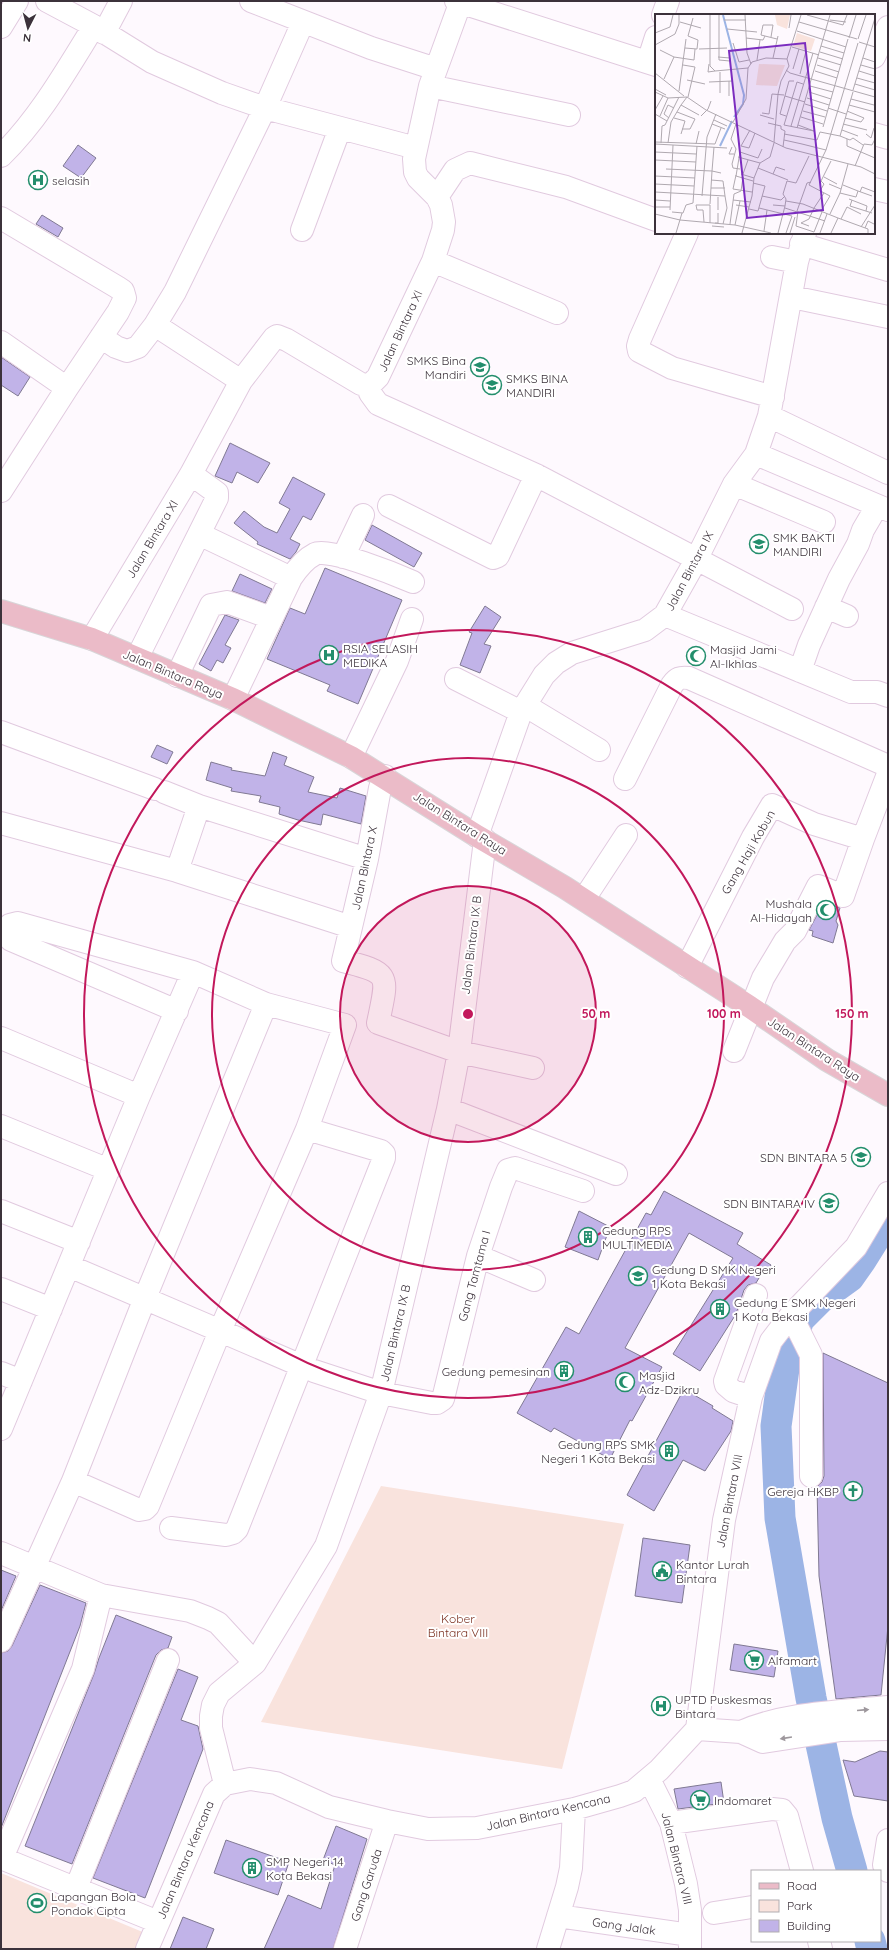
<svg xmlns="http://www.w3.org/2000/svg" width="889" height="1950" viewBox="0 0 889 1950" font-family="Quicksand,sans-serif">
<rect width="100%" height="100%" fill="#fef9fe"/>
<path fill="#f9e3dd" d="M381 1486 624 1524 562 1769 261 1722Z
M1 1873 145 1933 138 1949H1Z"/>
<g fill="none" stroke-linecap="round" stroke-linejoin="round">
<path stroke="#9cb4e5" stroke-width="31" d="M852 1871 837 1818 811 1698 780 1518 776 1426 785 1361 799 1319 820 1298 849 1277 861 1260 888 1217
M870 1941 872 1949"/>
</g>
<path fill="#c1b3e8" stroke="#807993" d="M78 145 96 158 81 178 63 166Z
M42 215 63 228 58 237 36 224Z
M1 357 30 377 18 396 1 385Z
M230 443 270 463 258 483 237 472 232 483 215 476Z
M293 477 325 494 311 520 303 516 290 539 300 544 296 552 290 559 257 544 258 542 234 523 244 511 264 527 277 533 290 509 279 503Z
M372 525 422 553 414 567 365 540Z
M325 568 402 600 358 704 327 691 330 685 267 659 290 608 305 614Z
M240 574 272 589 265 603 232 591Z
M485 606 501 617 484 644 491 646 480 673 460 665 472 633 469 632Z
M225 615 239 620 225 645 231 648 223 663 217 660 211 671 199 664Z
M157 745 173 752 167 764 151 757Z
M273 752 287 757 284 765 314 777 308 792 337 798 340 788 366 796 361 824 323 814 321 825 298 820 279 814 280 807 259 802 261 796 231 791 232 788 206 780 211 762 232 768 231 770 265 776Z
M824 902 840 908 836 921 838 925 833 943 812 936 813 931 809 930Z
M664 1191 743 1233 737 1244 771 1265 765 1275 762 1273 756 1283 748 1285 744 1290 736 1314 700 1371 673 1354 733 1258 689 1233 625 1348 662 1367 632 1421 630 1420 610 1459 554 1428 551 1432 517 1413 566 1327 579 1334 646 1213 651 1215Z
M579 1211 610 1227 598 1260 565 1247Z
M823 1353 888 1383V1626L881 1695 836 1699 819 1576 817 1487 822 1482 824 1476Z
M684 1389 713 1406 712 1408 733 1421 731 1431 705 1471 683 1460 654 1511 627 1495Z
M643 1538 690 1545 682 1603 635 1596Z
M1 1570 16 1576 1 1611Z
M40 1585 86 1603 80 1626 1 1828V1653L8 1651 12 1646Z
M116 1615 172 1637 168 1648 161 1650 156 1655 72 1864 25 1846 94 1674 99 1658Z
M734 1644 778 1651 774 1677 730 1670Z
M178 1669 198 1677 181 1720 198 1726 203 1749 145 1898 93 1878Z
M880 1751 888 1752V1801L854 1796 843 1760 855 1762Z
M721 1782 724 1803 678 1809 674 1789Z
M336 1826 367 1839 333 1949H264L288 1895 321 1909 335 1865 323 1860Z
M226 1840 289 1862 278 1895 214 1873Z
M183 1917 214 1929 206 1949H170Z"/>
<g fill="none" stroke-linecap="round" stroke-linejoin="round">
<g stroke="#e1cadf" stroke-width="24">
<path id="minor" d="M47 1 94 26 152 62 222 93 265 108 416 148
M251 1 371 48 436 69
M456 1 656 65
M663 15 668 1
M1 27 17 1
M104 33 121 1
M874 57 888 27
M648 62 656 37
M430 86 569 115
M874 134 888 138
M1 156C39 119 66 71 94 26
M874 189 888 192
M437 197 455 170 470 163 566 187 656 220
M1 218 117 287 123 291 125 298 118 312 67 388 1 491
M302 230 340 128
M687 233 640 339 638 346 639 351 672 368 773 397
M801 244 888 270
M772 257 797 262
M433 261 557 313
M792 297 888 317
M155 325 241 381
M101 337 116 347 127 351 138 347 155 325 175 292 265 108 303 22
M1 342 67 388
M370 385V393L378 404 536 475 792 609
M769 416 888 473
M756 454 888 510
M734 484 824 522
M389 506 493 558 498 556 536 475
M199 534 291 578
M343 557 363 515
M826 607 847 616
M665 615 851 692H877L888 696
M92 639 191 474 241 381 274 338 277 336 287 340 361 384 370 385 378 377 433 261 443 230 444 222 441 205 437 197 418 178 415 172 414 159 430 86 461 1
M137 658 217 498V493L191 474
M800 671 809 645 839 579 858 544 863 530 877 506
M177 676 211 605 227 602 271 618
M456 679 521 712
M233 699 291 578C297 569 305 559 315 554 328 547 397 575 413 582
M526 704 536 712 599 750
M1 732 155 789
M351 757 397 661 412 619
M385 776 380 788 367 859 343 961C392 973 388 975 378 1023L459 1052 533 1068
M625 779 672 685C677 678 680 677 689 678L888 766
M164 792 199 806 367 859
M1 823 177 871 351 927
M477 836 521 712 544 675 556 663 572 653 645 630 665 615 696 560 734 484 756 454 769 416 797 262 805 233
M863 839 888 774
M177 871 199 806
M584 899 626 835
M687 967 753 837 772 805 814 824 863 839 843 896 818 886 795 931 785 941 763 978 734 1051
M1 1038 139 1096
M448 1109 616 1174
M1 1126 109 1170
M1 1211 79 1242
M478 1256 534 1280
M69 1266 302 1366
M1 1289 51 1309
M791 1315 811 1355V1476
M314 1371 381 1393 432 1403H437L443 1399 478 1256 501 1187 508 1170 515 1168 583 1191
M1 1373 21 1381
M751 1397 733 1391 726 1385 725 1381 756 1295
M1 1429 139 1096 193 972
M73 1481 139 1510 145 1509 148 1506 220 1331 307 1129 345 1025 266 1004 193 972 18 923 10 925 6 934 11 940 177 1011
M171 1528 226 1535 233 1533 237 1529 384 1158V1154L381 1151 307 1129
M1 1553 101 1595 190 1611 208 1618 218 1623 255 1663
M1 1641 73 1481 145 1298 266 1004
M697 1729 741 1732 763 1742 841 1730 888 1729
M741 1732C786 1712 839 1712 888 1707
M649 1779 671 1823 686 1884 690 1910V1949
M225 1784 211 1728V1716L213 1705 219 1693 255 1663 326 1546 381 1393 448 1109 459 1052 485 840
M671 1823 772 1809 782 1810 787 1816 802 1871
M888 1840 884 1865 888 1871
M1 1858 158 1922
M2 1858 83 1669 101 1595
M76 1888 168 1660
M714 1913 752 1907
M558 1916 690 1935
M819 1941 821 1949
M147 1949 214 1794 225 1784 250 1779 276 1783 329 1807 387 1821 428 1829 477 1828 574 1809 620 1796 634 1791 659 1770 697 1729 724 1520 751 1397 771 1341 791 1315 856 1247 888 1193
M345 1949 387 1821
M548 1949 567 1887 571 1868 574 1809"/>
</g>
<g stroke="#d8d6d8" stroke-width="24">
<path id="major" d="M1 611 92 639 233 699 351 757 477 836 564 887 750 1007 827 1060 888 1095"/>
</g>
<use href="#minor" stroke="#fff" stroke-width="22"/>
<use href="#major" stroke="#ebbbc8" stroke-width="22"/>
</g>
<defs><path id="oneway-solid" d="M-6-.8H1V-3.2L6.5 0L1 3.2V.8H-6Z"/></defs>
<g fill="#9e989d">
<use href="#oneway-solid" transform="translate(863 1710) rotate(-5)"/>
<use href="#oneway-solid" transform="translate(786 1738) rotate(171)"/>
</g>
<circle cx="468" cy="1014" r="128" fill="#c2185b" fill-opacity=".12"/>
<g fill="none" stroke="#c2185b" stroke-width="2">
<circle cx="468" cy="1014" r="128"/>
<circle cx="468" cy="1014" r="256"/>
<circle cx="468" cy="1014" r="384"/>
</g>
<defs>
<g id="hospital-ring" transform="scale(1)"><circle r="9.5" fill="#fff" stroke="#238e6c" stroke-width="1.5"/><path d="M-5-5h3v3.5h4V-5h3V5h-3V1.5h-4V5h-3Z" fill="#238e6c"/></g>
<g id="school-ring" transform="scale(1)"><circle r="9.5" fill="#fff" stroke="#238e6c" stroke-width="1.5"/><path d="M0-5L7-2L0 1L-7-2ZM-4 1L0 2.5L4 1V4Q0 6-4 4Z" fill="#238e6c"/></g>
<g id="mosque-ring" transform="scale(1)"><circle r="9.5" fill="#fff" stroke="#238e6c" stroke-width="1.5"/><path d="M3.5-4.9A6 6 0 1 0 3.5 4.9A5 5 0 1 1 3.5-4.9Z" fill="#238e6c"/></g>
<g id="building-ring" transform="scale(1)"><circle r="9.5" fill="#fff" stroke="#238e6c" stroke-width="1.5"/><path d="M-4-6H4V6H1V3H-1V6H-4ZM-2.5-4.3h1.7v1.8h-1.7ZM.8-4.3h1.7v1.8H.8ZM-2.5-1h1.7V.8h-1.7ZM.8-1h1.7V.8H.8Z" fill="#238e6c"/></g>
<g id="church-ring" transform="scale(1)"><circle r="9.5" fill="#fff" stroke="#238e6c" stroke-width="1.5"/><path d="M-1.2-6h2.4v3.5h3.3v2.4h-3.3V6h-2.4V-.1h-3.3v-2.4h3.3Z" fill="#238e6c"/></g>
<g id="civic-ring" transform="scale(1)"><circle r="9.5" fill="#fff" stroke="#238e6c" stroke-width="1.5"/><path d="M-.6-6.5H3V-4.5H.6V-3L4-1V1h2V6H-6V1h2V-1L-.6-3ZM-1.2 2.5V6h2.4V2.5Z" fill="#238e6c"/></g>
<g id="supermarket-ring" transform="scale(1)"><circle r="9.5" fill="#fff" stroke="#238e6c" stroke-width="1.5"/><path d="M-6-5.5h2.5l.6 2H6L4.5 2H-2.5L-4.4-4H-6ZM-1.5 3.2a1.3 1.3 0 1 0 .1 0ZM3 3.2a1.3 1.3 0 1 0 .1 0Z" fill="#238e6c"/></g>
<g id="stadium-ring" transform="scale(1)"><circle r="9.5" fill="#fff" stroke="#238e6c" stroke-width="1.5"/><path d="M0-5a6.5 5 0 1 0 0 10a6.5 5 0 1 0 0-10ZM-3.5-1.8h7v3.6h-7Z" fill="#238e6c"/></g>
</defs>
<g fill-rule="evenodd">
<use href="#hospital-ring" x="38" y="180"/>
<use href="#school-ring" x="480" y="367"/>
<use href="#school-ring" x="492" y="385"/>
<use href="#school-ring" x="759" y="544"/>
<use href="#hospital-ring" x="329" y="655"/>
<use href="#mosque-ring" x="696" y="656"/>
<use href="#mosque-ring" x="826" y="910"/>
<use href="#school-ring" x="861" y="1157"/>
<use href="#school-ring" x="829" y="1203"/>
<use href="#building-ring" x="588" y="1237"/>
<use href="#school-ring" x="638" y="1276"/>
<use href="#building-ring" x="720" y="1309"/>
<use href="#building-ring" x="564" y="1371"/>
<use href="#mosque-ring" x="625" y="1382"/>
<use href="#building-ring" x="669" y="1451"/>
<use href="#church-ring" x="853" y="1491"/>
<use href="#civic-ring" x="662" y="1571"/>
<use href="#supermarket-ring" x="754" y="1660"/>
<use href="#hospital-ring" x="661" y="1706"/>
<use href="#supermarket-ring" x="700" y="1800"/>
<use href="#building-ring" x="252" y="1868"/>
<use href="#stadium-ring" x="37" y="1903"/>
</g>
<g text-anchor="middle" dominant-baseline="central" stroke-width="4" stroke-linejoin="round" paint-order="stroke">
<g font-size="12" fill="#3c323b" stroke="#fff" text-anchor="start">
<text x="52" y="180">selasih</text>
<text x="466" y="360" text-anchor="end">SMKS Bina<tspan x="466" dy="14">Mandiri</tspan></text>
<text x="506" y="378">SMKS BINA<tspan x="506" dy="14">MANDIRI</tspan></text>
<text x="773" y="537">SMK BAKTI<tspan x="773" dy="14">MANDIRI</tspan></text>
<text x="343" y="648">RSIA SELASIH<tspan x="343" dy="14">MEDIKA</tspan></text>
<text x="710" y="649">Masjid Jami<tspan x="710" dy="14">Al-Ikhlas</tspan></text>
<text x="812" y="903" text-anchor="end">Mushala<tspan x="812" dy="14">Al-Hidayah</tspan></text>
<text x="847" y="1157" text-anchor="end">SDN BINTARA 5</text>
<text x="815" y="1203" text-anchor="end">SDN BINTARA IV</text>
<text x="602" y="1230">Gedung RPS<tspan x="602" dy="14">MULTIMEDIA</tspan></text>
<text x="652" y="1269">Gedung D SMK Negeri<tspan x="652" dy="14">1 Kota Bekasi</tspan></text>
<text x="734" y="1302">Gedung E SMK Negeri<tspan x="734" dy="14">1 Kota Bekasi</tspan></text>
<text x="550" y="1371" text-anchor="end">Gedung pemesinan</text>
<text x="639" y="1375">Masjid<tspan x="639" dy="14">Adz-Dzikru</tspan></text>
<text x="655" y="1444" text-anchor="end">Gedung RPS SMK<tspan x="655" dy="14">Negeri 1 Kota Bekasi</tspan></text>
<text x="839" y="1491" text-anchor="end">Gereja HKBP</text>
<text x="676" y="1564">Kantor Lurah<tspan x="676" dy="14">Bintara</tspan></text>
<text x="768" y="1660">Alfamart</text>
<text x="675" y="1699">UPTD Puskesmas<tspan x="675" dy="14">Bintara</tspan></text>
<text x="714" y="1800">Indomaret</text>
<text x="266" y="1861">SMP Negeri 14<tspan x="266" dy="14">Kota Bekasi</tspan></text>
<text x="51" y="1896">Lapangan Bola<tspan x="51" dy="14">Pondok Cipta</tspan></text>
</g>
<g font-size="12" fill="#3c323b" stroke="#fff">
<text transform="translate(400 331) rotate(-65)">Jalan Bintara XI</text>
<text transform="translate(152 539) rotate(-59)">Jalan Bintara XI</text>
<text transform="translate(689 571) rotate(-62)">Jalan Bintara IX</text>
<text transform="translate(173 674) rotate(23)">Jalan Bintara Raya</text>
<text transform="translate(460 823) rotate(32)">Jalan Bintara Raya</text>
<text transform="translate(748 852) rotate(-60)">Gang Haji Kobun</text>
<text transform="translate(364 868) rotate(-78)">Jalan Bintara X</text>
<text transform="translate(471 945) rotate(-83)">Jalan Bintara IX B</text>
<text transform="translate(814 1049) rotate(33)">Jalan Bintara Raya</text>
<text transform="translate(474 1276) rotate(-75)">Gang Tamtama I</text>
<text transform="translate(395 1333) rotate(-77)">Jalan Bintara IX B</text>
<text transform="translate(729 1501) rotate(-79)">Jalan Bintara VIII</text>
<text transform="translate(548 1812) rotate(-13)">Jalan Bintara Kencana</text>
<text transform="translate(677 1858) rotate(76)">Jalan Bintara VIII</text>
<text transform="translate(185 1860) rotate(-67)">Jalan Bintara Kencana</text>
<text transform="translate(366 1885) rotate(-72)">Gang Garuda</text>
<text transform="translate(624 1926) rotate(8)">Gang Jalak</text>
</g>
<g font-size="12" fill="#7e3525" stroke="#fff">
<text x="458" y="1618">Kober<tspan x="458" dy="14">Bintara VIII</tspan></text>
</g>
</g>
<g transform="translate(655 14)">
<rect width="220" height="220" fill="#fef9fe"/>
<path d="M120 1H135L132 15 122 11ZM142 19 160 25 156 37 138 32ZM104 50 130 51 122 72 101 71Z" fill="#f9e3dd"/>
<path fill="none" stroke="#9cb4e5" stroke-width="2" d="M68 1 89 81 88 90 79 103M65 132 77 107"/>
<path fill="none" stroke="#b0a9b0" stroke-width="1" d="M55 1V52L60 57 93 54M64 1V46L75 47M90 1 92 39 96 50M152 1 188 11 192 1M69 6H91M175 6 191 8M25 8 46 14M144 8 202 25M134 14 136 1M72 15 102 18M142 17 191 33M0 19 15 13 18 1M116 23 118 11H108L106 21 122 25M91 24 108 26 110 22M194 24 201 1M203 25 211 1M204 28 220 33M78 29 84 48 94 46M0 31 20 20 24 10V1M166 32 189 39M137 33 164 41M30 34 42 35 43 26 33 22 38 4M44 35 72 34M5 36 19 43 39 46 40 35M165 38 188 45M63 43 75 44V47M118 44 123 22M163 44 186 51M208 44 220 48M102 46 105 26M54 50 53 58 60 57M28 51 40 53 33 83M162 51 184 58M206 51 220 55M138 55 144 35M131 56 135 59 220 83M160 57 182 64M204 57 220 62M65 58V79M0 59 29 82M145 60 151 37M202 64 220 69M9 65 19 43M32 66 50 70M74 67V82M54 68 77 67M200 70 220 76M155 72 178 78M0 75 11 81M198 76 220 4M24 77 31 25M0 78 13 84 32 83 51 96 131 134 206 153 220 160M154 78 176 85M130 82 150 88M32 83 26 91 44 101M152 84 174 91M196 85 219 91M150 90 172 97M194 91 220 98M173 94 191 100M0 96 8 82M148 97 170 103M22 98 40 105 35 115H27M107 99 114 100 117 80 129 81M0 100 12 107M105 101 119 105M5 102 13 84M46 102 53 95 56 87M131 102 125 100 134 67H139M146 103 168 110M14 104 9 100 13 91 19 94M19 104 30 107 26 120M190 104 206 108 209 104 192 97M59 106 72 112M78 108 91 85 93 54 97 48 111 44 132 45 146 1M113 109 126 112V115L130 117 128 133M57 110 70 115M81 110 76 125 81 135 77 150 78 154 85 155M188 110 212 116M143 111 159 117 129 111 142 68 148 70M136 112 158 39M168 113 193 25M142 114 175 1M95 116 86 132 94 134 100 119M187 116 203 122M129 120 162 126 165 118 185 122 198 78M211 120 216 124 219 114M185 122 195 126 198 124 208 131M192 125V132L220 144M129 126 147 130M0 128 60 130 66 114M119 128 123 80 126 67 134 52 132 45M6 129 7 112 10 111 24 83M13 129 16 108 26 91M0 130 72 134M41 130 44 117M147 130 171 136M77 133 74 140H79M0 138 41 140M83 143 105 149M0 146 41 148M200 152 209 130 217 131 220 125M103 154 133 166M11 155 57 157 59 133M86 160 99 164M88 160 93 146M118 160 121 153 130 156M81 161 78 175 97 178M0 162 40 164M169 163 182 170M98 167 81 162 85 138 103 144 107 135M0 170 39 172M174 170 186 175M188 171 203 177M56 174H70M165 177 169 170 166 167 176 147M0 178 70 182 68 167 56 166M205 178 207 173 220 178M185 179 201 183 203 177 217 182M47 182 52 123 61 100M107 182 126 186 129 183M194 185 212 192 211 197M0 186 15 187M78 186 96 188M197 186 195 192 217 199M131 187 148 190 183 204 176 219M55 190 57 157 66 159M81 191 94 193M118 191 130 192M0 193H15M104 194 137 202 131 219M130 194 170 207M159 194 169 179M94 195 103 197 110 172 98 169M15 196 18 131M48 196H42L41 191H55V209M48 196 49 208M63 196V183M142 197 152 169 156 168M143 197 141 212 159 218 167 198M166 197 175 182 154 171 171 136 203 29M17 198 28 199 31 191 38 189 42 132M0 200 25 206 80 211 116 219M175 200 185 179 193 150M183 204 213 215V219M186 205 192 193 206 200M60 209H63V199M68 210 72 194 70 182M75 210 79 180 86 177 88 163M80 211 85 187M57 212 69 213M154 212 146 209 154 205 159 194M206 213 220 191M210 214 213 207 219 210M109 217 112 196M21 219 27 199M87 219 97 182 99 164 105 149 115 143 119 129M123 219 130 192 131 185 128 180 132 167 141 169 154 142M135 219 140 203M165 219 172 200"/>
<path fill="#7b2cbf" fill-opacity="0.15" stroke="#7b2cbf" stroke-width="2" d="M150 29 168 196 92 204 74 37Z"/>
<rect width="220" height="220" fill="none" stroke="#3c323b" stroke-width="2"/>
</g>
<circle cx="468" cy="1014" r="6" fill="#c2185b" stroke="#fff" stroke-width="2"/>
<g font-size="12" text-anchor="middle" font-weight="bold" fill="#c2185b" stroke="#fff" stroke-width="4" stroke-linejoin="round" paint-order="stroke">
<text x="596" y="1018">50 m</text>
<text x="724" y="1018">100 m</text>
<text x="852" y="1018">150 m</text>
</g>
<rect width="889" height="1950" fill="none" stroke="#3c323b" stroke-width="4"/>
<rect x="751" y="1870" width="130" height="72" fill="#ffffff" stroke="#b1adb1"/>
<rect x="759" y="1883" width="20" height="6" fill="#ebbbc8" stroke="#b1adb1"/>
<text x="787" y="1890" font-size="12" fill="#3c323b">Road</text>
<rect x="759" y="1900" width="20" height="12" fill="#f9e3dd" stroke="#b1adb1"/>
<text x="787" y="1910" font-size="12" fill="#3c323b">Park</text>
<rect x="759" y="1920" width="20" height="12" fill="#c1b3e8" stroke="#b1adb1"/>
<text x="787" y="1930" font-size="12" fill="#3c323b">Building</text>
<g transform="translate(28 28) rotate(186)" stroke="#ffffff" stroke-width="3" paint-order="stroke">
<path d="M0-3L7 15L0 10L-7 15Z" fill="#3c323b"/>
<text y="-6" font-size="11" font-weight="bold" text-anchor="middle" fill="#3c323b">N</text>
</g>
</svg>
